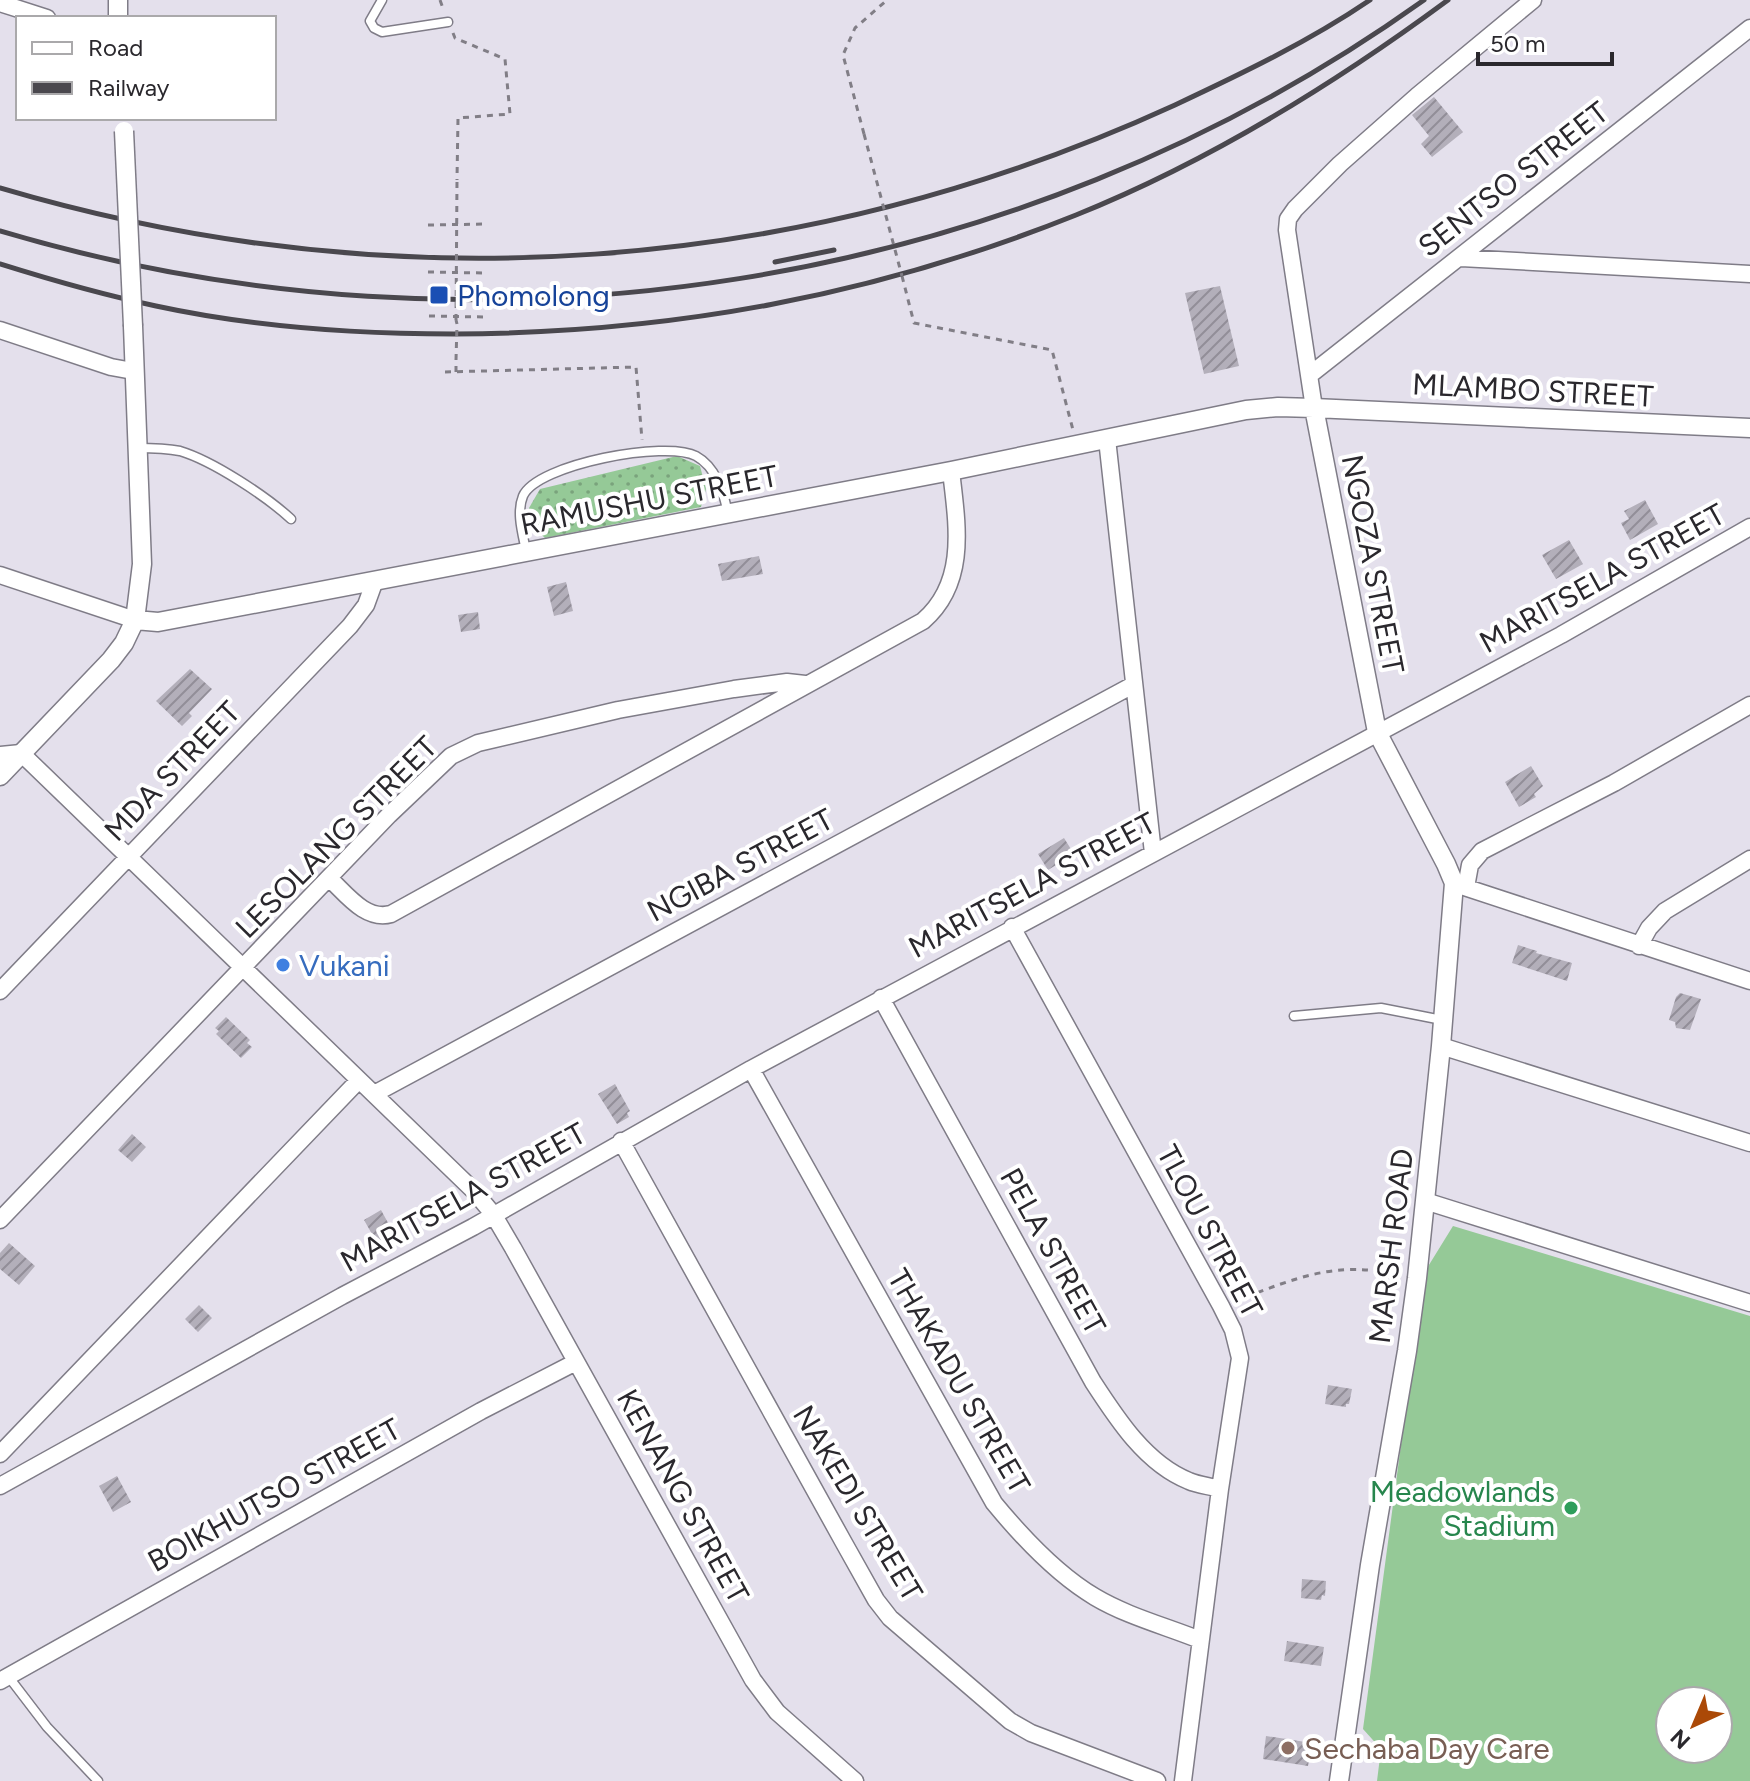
<svg xmlns="http://www.w3.org/2000/svg" width="1750" height="1781" viewBox="0 0 1750 1781" font-family="Figtree,sans-serif">
<defs>
<pattern id="grass-dots" width="8" height="8" patternUnits="userSpaceOnUse" patternTransform="scale(2)"><rect width="8" height="8" fill="#95c997"/><path d="M2 2h.1M6 6h.1" fill="none" stroke="#7aa37c" stroke-width="1.8" stroke-linecap="round"/></pattern>
<pattern id="building-hatch" width="6" height="6" patternUnits="userSpaceOnUse" patternTransform="scale(2)"><rect width="6" height="6" fill="#b3afba"/><path d="M-1 1l2-2M0 6l6-6M5 7l2-2" fill="none" stroke="#928e98"/></pattern>
</defs>
<rect width="100%" height="100%" fill="#e4e0ec"/>
<path fill="url(#grass-dots)" d="M677 456 700 466 706 489 701 507 545 538 531 525 529 508 540 489Z"/>
<path fill="#95c997" fill-rule="evenodd" d="M1453 1226 1750 1316V1781H1377L1381 1749 1363 1729 1424 1273ZM1670 1701H1718V1749H1670Z"/>
<path fill="url(#building-hatch)" d="M1434 97 1463 132 1432 157 1421 144 1429 136 1412 115Z
M1220 286 1239 366 1204 374 1185 293Z
M1645 500 1658 524 1630 540 1621 523 1629 519 1624 511Z
M1569 540 1583 564 1556 579 1542 555Z
M759 556 763 574 722 581 718 564Z
M566 582 573 611 554 616 547 587Z
M478 612 480 629 461 632 458 615Z
M190 669 212 689 189 713 192 716 182 726 156 701Z
M1531 766 1543 786 1534 794 1536 797 1519 807 1505 782Z
M1064 838 1074 854 1048 870 1038 854Z
M1518 945 1537 951 1536 953 1572 963 1567 981 1512 963Z
M1680 993 1701 999 1690 1030 1676 1028 1675 1022 1669 1020 1676 997Z
M226 1017 250 1040 247 1043 252 1047 241 1058 216 1034 219 1031 215 1028Z
M615 1084 630 1111 627 1113 629 1117 617 1124 598 1094Z
M132 1134 146 1147 132 1162 118 1150Z
M381 1210 398 1241 381 1250 364 1220Z
M9 1243 35 1266 19 1285 0 1269V1253Z
M199 1305 212 1318 198 1332 185 1319Z
M1328 1385 1352 1389 1349 1404H1346V1407L1325 1404Z
M117 1476 131 1502 113 1512 99 1486Z
M1302 1579 1326 1581 1325 1596 1322 1595 1321 1600 1301 1598Z
M1287 1641 1324 1647 1321 1666 1284 1661Z
M1266 1736 1312 1743 1308 1766 1263 1759Z"/>
<g fill="none" stroke-linecap="round" stroke-linejoin="round">
<g stroke="#7f7c87" stroke-width="11">
<path id="service" d="M382 0 370 21 374 28 382 32 448 22
M136 448C151 448 165 448 180 451 213 461 266 496 291 519
M526 551C523 535 516 513 523 496 537 464 667 440 696 456 716 467 723 491 728 513
M1294 1016 1381 1008 1442 1020
M8 1676 47 1727 98 1781"/>
</g>
<g stroke="#7f7c87" stroke-width="19">
<path id="minor" d="M0 3 47 18
M1461 258 1750 274
M0 330 111 367 133 371
M1311 374 1750 28
M1314 408 1287 230 1288 219 1295 209 1340 164 1417 96 1533 0
M1107 439 1153 853
M0 575 135 620
M0 755 21 753 473 1190 493 1214 513 1248 753 1680 777 1712 855 1781
M330 879C347 895 366 921 391 914L923 621C968 582 957 524 951 471
M1455 884 1750 981
M1466 887 1470 865 1482 851 1614 783 1750 705
M1012 927 1221 1306 1233 1330 1240 1358 1220 1489 1183 1781
M1639 946 1649 928 1665 911 1750 859
M0 991 350 626 366 605 374 583
M881 998 1093 1382C1117 1419 1146 1464 1189 1481 1198 1485 1210 1486 1220 1489
M1441 1046 1750 1143
M751 1069 994 1503C1022 1537 1056 1574 1095 1597 1127 1616 1165 1626 1200 1640
M374 1094 1133 685
M621 1141 844 1543 876 1600 890 1618 1010 1721 1031 1733 1157 1781
M1425 1201 1750 1303
M0 1220 389 815 451 756 478 743 618 710 734 689 787 682 805 684
M0 1454 359 1080
M0 1486 342 1296 473 1227 751 1069 1561 635 1750 527
M0 1681 481 1411 576 1362"/>
</g>
<g stroke="#7f7c87" stroke-width="21">
<path id="tertiary" d="M118 0V18
M1314 408 1377 732 1446 864 1454 883 1441 1046 1417 1278 1407 1351 1370 1565 1339 1781
M135 620 158 622 951 471 1246 410 1278 407 1314 408 1750 428
M0 776 111 660 124 643 135 620 142 564 133 326"/>
</g>
<path stroke="#817e86" stroke-width="3" stroke-dasharray="6 6" stroke-linecap="butt" d="M440 0 444 11
M453 33 455 38 505 59 510 114 458 118 457 180
M864 134 843 55 855 28 887 0
M428 225 486 224
M428 272 485 273
M902 276 914 323 1052 350 1073 430
M429 316 485 317
M456 320 457 324
M445 372 636 367 642 440
M456 372V360
M1235 1301C1297 1278 1334 1260 1401 1275"/>
<use href="#service" stroke="#fff" stroke-width="8"/>
<use href="#minor" stroke="#fff" stroke-width="16"/>
<use href="#tertiary" stroke="#fff" stroke-width="18"/>
<path stroke="#4a484e" stroke-width="5" d="M0 188C393 304 802 276 1175 105 1241 74 1310 41 1370 0
M0 231C480 374 1016 292 1424 0
M775 262 834 250
M0 264C51 280 103 295 156 306 253 327 355 334 454 334 672 333 874 296 1076 215 1210 161 1333 85 1448 0"/>
<g stroke="#7f7c87" stroke-width="21" stroke-linecap="butt">
<path id="tertiary-bridge" d="M124 131 133 326"/>
</g>
<path stroke="#817e86" stroke-width="3" stroke-dasharray="6 6" stroke-linecap="butt" d="M864 134 902 276
M456 320 457 180
M456 360 457 324"/>
<use href="#tertiary-bridge" stroke="#fff" stroke-width="18"/>
</g>
<rect fill="#1a4fb4" stroke="#fff" stroke-width="3" x="429" y="285" width="20" height="20" rx="4"/>
<circle fill="#3f7fe0" stroke="#fff" stroke-width="3" cx="283" cy="965" r="8"/>
<circle fill="#2e9e5b" stroke="#fff" stroke-width="3" cx="1571" cy="1508" r="8"/>
<circle fill="#8d6e63" stroke="#fff" stroke-width="3" cx="1288" cy="1748" r="8"/>
<g text-anchor="middle" dominant-baseline="central" stroke-width="8" stroke-linejoin="round" paint-order="stroke">
<g font-size="30" fill="#2a282d" stroke="#fff">
<text transform="translate(1513 179) rotate(-38)">SENTSO STREET</text>
<text transform="translate(1533 390) rotate(3)">MLAMBO STREET</text>
<text transform="translate(649 500) rotate(-11)">RAMUSHU STREET</text>
<text transform="translate(1373 564) rotate(79)">NGOZA STREET</text>
<text transform="translate(1602 578) rotate(-29)">MARITSELA STREET</text>
<text transform="translate(172 771) rotate(-46)">MDA STREET</text>
<text transform="translate(336 837) rotate(-45)">LESOLANG STREET</text>
<text transform="translate(740 865) rotate(-28)">NGIBA STREET</text>
<text transform="translate(1032 885) rotate(-28)">MARITSELA STREET</text>
<text transform="translate(463 1197) rotate(-29)">MARITSELA STREET</text>
<text transform="translate(1210 1231) rotate(62)">TLOU STREET</text>
<text transform="translate(1391 1246) rotate(-83)">MARSH ROAD</text>
<text transform="translate(1053 1251) rotate(61)">PELA STREET</text>
<text transform="translate(959 1381) rotate(60)">THAKADU STREET</text>
<text transform="translate(274 1495) rotate(-29)">BOIKHUTSO STREET</text>
<text transform="translate(683 1496) rotate(61)">KENANG STREET</text>
<text transform="translate(858 1503) rotate(59)">NAKEDI STREET</text>
</g>
<g font-size="30" fill="#164399" stroke="#fff" text-anchor="start">
<text x="457" y="295">Phomolong</text>
</g>
<g font-size="30" fill="#366cbe" stroke="#fff" text-anchor="start">
<text x="299" y="965">Vukani</text>
</g>
<g font-size="30" fill="#27864d" stroke="#fff" text-anchor="end">
<text x="1555" y="1491">Meadowlands<tspan x="1555" dy="34">Stadium</tspan></text>
</g>
<g font-size="30" fill="#785e54" stroke="#fff" text-anchor="start">
<text x="1304" y="1748">Sechaba Day Care</text>
</g>
</g>
<rect x="16" y="16" width="260" height="104" fill="#ffffff" stroke="#aaa9ab" stroke-width="2"/>
<rect x="32" y="42" width="40" height="12" fill="#ffffff" stroke="#aaa9ab" stroke-width="2"/>
<text x="88" y="56" font-size="24" fill="#2a282d">Road</text>
<rect x="32" y="82" width="40" height="12" fill="#4a484e" stroke="#aaa9ab" stroke-width="2"/>
<text x="88" y="96" font-size="24" fill="#2a282d">Railway</text>
<g transform="translate(1694 1725) rotate(224)"><circle r="38" fill="#ffffff" stroke="#aaa9ab" stroke-width="2"/>
<path d="M0-6L14 30L0 20L-14 30Z" fill="#ab4907"/>
<text y="-12" font-size="22" font-weight="bold" text-anchor="middle" fill="#2a282d">N</text>
</g>
<path d="M1478 52v12h134v-12" fill="none" stroke="#2a282d" stroke-width="4"/>
<text x="1490" y="52" font-size="24" fill="#2a282d" stroke="#ffffff" stroke-width="6" paint-order="stroke">50 m</text>
</svg>
